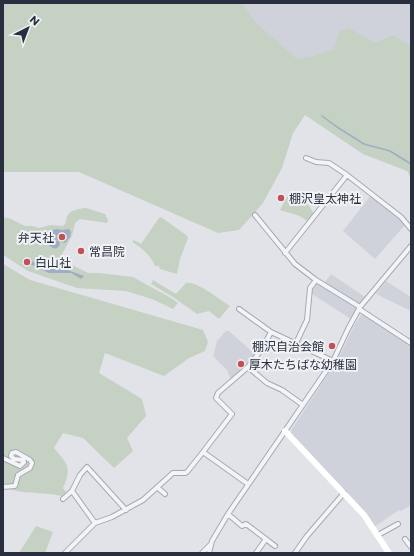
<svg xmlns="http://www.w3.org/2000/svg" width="414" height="556" viewBox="0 0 414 556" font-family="Montserrat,'Noto Sans JP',sans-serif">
<rect width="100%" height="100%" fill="#e1e3e8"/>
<path fill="#cfd2da" d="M210 3H411V81L284 72Z
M371 195 398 217 405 225 375 259 343 231Z
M331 274 365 297 361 303 358 304 324 283Z
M386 281 411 297V311L376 294Z
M316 283 357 307 351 319 312 294V288Z
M361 315H364L411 345V505L401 511 399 510 374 527 367 515 291 433 292 429 337 361 355 324Z
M226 331H229L256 355 241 371 231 380 227 370 213 356 217 341Z"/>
<path fill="#c5d1c2" d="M3 3H242L256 23 297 59 314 56 334 49 339 32 349 28 375 43 393 35 411 46V178L407 171 363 154 305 115 293 133 282 168 263 203 239 230 218 233 79 172H3Z
M288 195 303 203 306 199 307 203 314 214 308 221 297 215 280 210Z
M86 208 105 214 108 220 107 223 80 219 75 223 72 236 60 258 62 260 88 273H99L133 277 171 298 178 303 173 309 152 299 126 291 77 288 28 271 3 255V217L11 219 25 226H32L39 228 51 225 63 226C66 223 66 222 67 217 70 209 79 209 86 208Z
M161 217 186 235 188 238 180 259 177 274 160 269 159 266H155C152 257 141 247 132 242L134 240 141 244 159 218Z
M3 264 30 280 203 330 208 342 205 351 189 358 164 376 105 353 99 373 142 399 146 416 127 438 133 451 114 468 83 438 63 433 54 448C68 465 72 467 63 488L66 492 62 496C42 491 22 496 3 486Z
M153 280 176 294 186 283C197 281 220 300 230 306L219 319 209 311 197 314 173 297 151 284Z
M36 526 53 532 45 553H19Z"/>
<path fill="#9fadc5" d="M57 229 62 230 69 229 71 232 70 237 65 243 61 242 60 240 48 239 59 241 60 244C56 253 51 246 44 242L47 239 40 236V233Z
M31 261 51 268H62L84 276 81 279 71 273H49L30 264Z"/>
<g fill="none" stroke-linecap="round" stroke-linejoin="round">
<path stroke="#9fadc5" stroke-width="1.5" d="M322 116 337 127 364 144 390 151 411 164"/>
<g stroke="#a6a9b2" stroke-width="6">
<path id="street" d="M306 158 316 162 329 163 347 175 401 217 411 229
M255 215 295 264 316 280 360 307
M285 253 347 175
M239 309 271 332 333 361
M359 309 411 343
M296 343 307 320 310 288 316 280
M248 367 267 383 282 390 303 405
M203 452 232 414 216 398 218 393 248 367 262 349 271 332
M3 458 20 466 24 462 23 460 14 459 11 456 12 453 16 452 30 460 32 463 30 468 18 475 15 486 3 487
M158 488 165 494
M63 499 72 491
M228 514 242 526 246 524 275 546
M95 523 72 491 80 475 87 467 126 510
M378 535 398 524
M405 539 411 547
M65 553 95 523 112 517 143 500 173 473H185L187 472 203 452 248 484
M202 553 211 544
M209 553 212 541 228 514 333 361 348 329 360 307 411 246
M256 553 266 539
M295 553 307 536 344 493"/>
</g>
<use href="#street" stroke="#f3f4f7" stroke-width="4"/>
<path stroke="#fff" stroke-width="6" d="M285 431 364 515 389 553"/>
</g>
<g fill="#c35054" stroke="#f0f2f6" stroke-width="1.5">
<circle cx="281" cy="198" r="4"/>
<circle cx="62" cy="237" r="4"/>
<circle cx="81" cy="251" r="4"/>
<circle cx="27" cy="262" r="4"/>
<circle cx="332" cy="346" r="4"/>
<circle cx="241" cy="364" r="4"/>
</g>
<g text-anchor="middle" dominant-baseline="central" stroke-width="4" stroke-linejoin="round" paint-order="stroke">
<g font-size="12" fill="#2a2f3f" stroke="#f0f2f6" text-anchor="start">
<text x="289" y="198">棚沢皇太神社</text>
<text x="54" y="237" text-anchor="end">弁天社</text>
<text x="89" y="251">常昌院</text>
<text x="35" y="262">白山社</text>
<text x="324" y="346" text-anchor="end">棚沢自治会館</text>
<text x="249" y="364">厚木たちばな幼稚園</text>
</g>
</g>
<rect width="414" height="556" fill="none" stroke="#2a2f3f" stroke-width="8"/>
<g transform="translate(28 28) rotate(42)" stroke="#f0f2f6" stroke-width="3" paint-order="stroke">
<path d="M0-3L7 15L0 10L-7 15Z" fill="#2a2f3f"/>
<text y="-6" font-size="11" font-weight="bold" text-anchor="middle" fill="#2a2f3f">N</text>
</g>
</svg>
